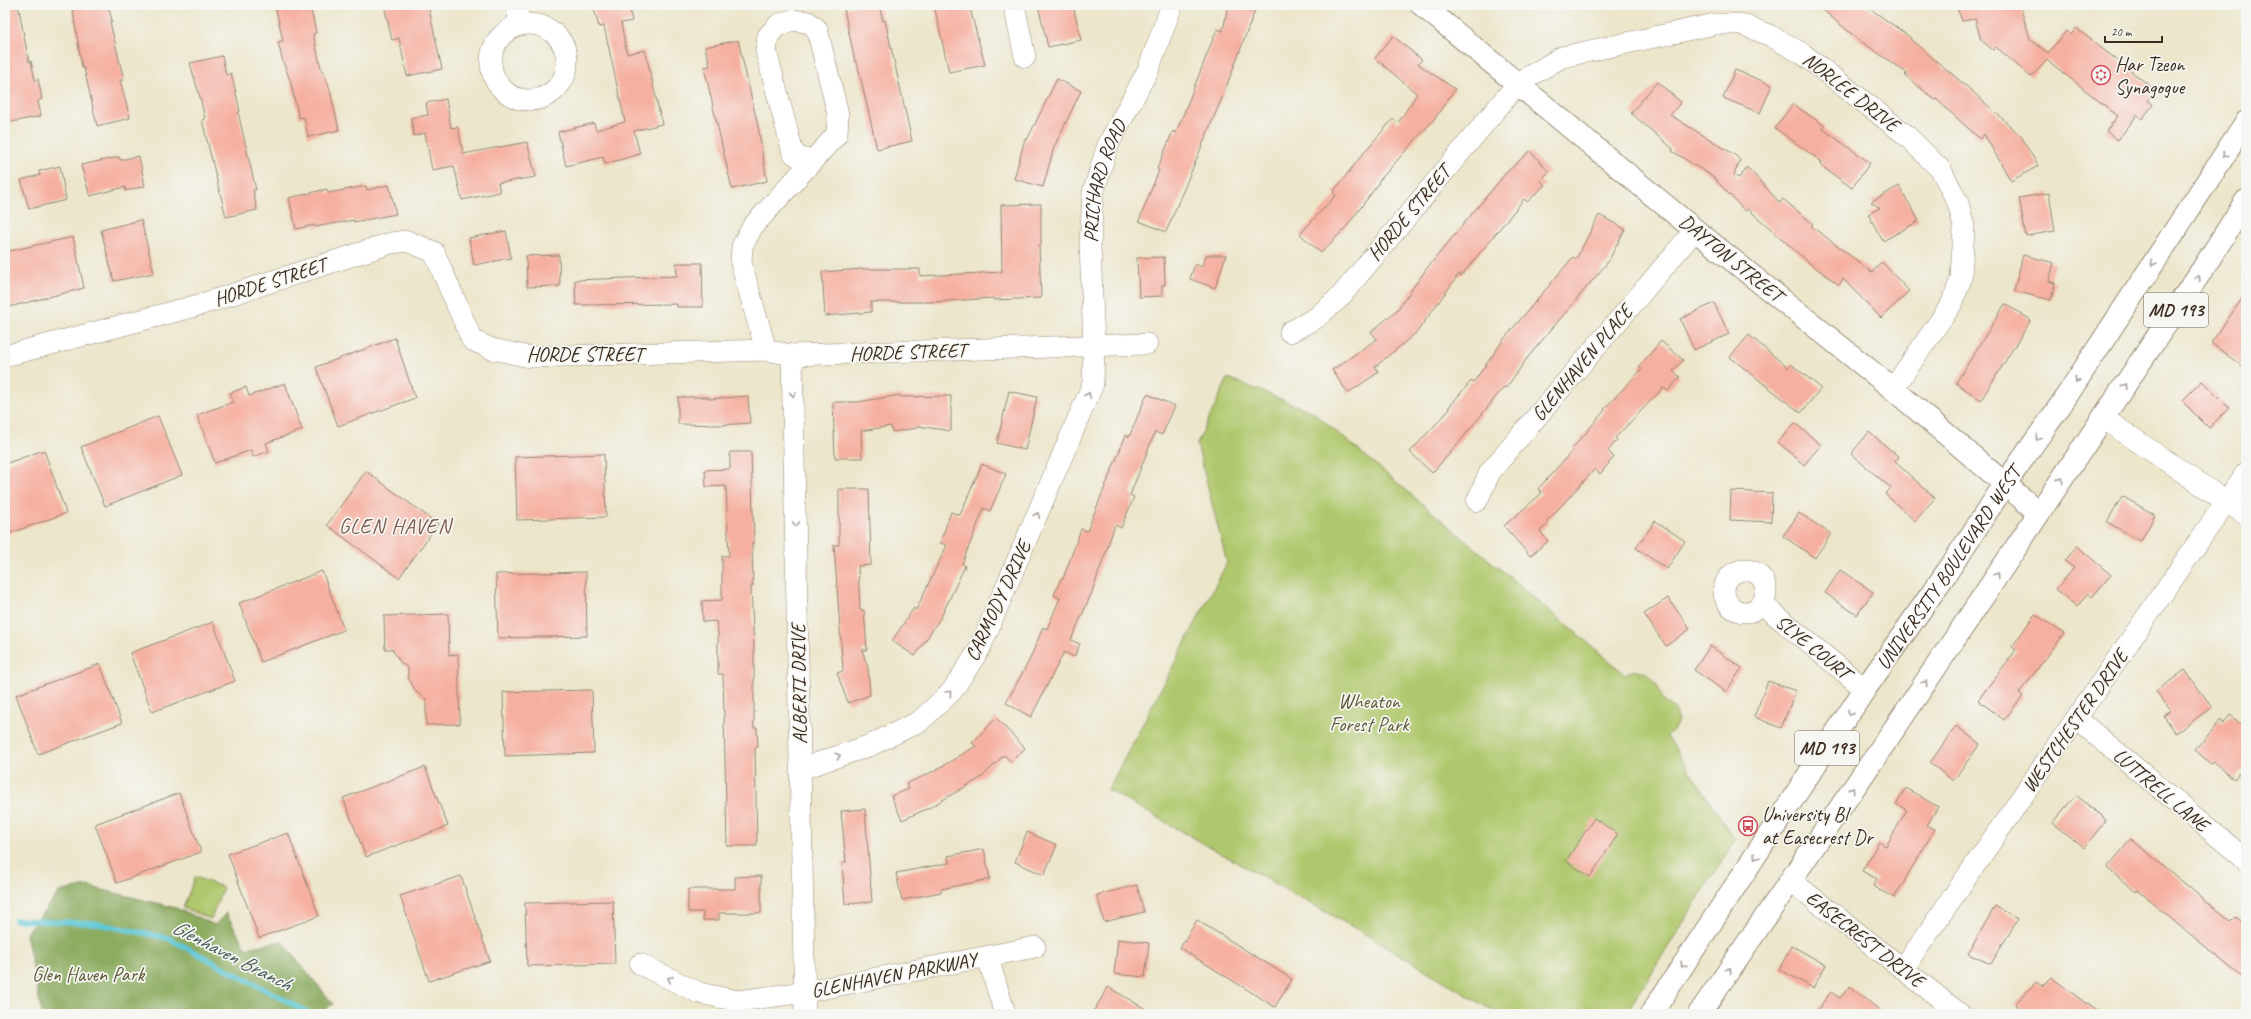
<svg xmlns="http://www.w3.org/2000/svg" width="2251" height="1019" viewBox="0 0 2251 1019" font-family="Caveat,sans-serif">
<rect width="100%" height="100%" fill="#f6f6f2"/>
<filter id="ink" filterUnits="userSpaceOnUse"><feTurbulence type="fractalNoise" baseFrequency=".025" numOctaves="2"/><feDisplacementMap in="SourceGraphic" scale="8" xChannelSelector="R" yChannelSelector="G"/><feConvolveMatrix kernelMatrix="1 2 1 2 8 2 1 2 1" color-interpolation-filters="sRGB"/></filter>
<filter id="wash" filterUnits="userSpaceOnUse"><feTurbulence type="fractalNoise" baseFrequency=".012" numOctaves="4" result="noise"/><feDisplacementMap in="SourceGraphic" scale="16" xChannelSelector="R" yChannelSelector="G"/><feGaussianBlur stdDeviation="0.9" result="paint"/><feColorMatrix in="noise" values="0 0 0 0 0 0 0 0 0 0 0 0 0 0 0 0 0 1.4 0 .05"/><feComposite in="paint" operator="in"/></filter>
<g filter="url(#wash)">
<rect width="100%" height="100%" fill="#ece6cb"/>
<path fill="#b0c86d" stroke="#767946" d="M1228 378 1313 412 1625 674C1646 662 1658 682 1662 699 1680 711 1684 721 1667 736L1735 840 1626 1014H1498L1381 943 1108 790 1227 563 1197 444Z
M195 877 223 887 211 919 183 908Z"/>
<path fill="#8cac60" stroke="#646b3f" d="M87 886 176 908 215 925 226 913 246 948 282 941 333 1004 319 1014H42L26 934 59 892Z"/>
<g fill="none" stroke-linecap="round" stroke-linejoin="round">
<path stroke="#5dc8d6" stroke-width="5.5" d="M16 920 94 923 168 938 311 1014"/>
</g>
<g id="blocks">
<path fill="#f6b0a1" d="M5 5H18L29 62 31 61 35 80 38 79 42 99 38 101 41 116 7 123 5 112Z
M72 5H108L112 21 110 22 124 80H120L130 118 97 126 84 68H82Z
M275 5H310L316 33 313 34 322 72H324L330 90 339 130 308 137 304 117 299 118 290 80 283 62 278 42 283 41Z
M384 5H428L442 69 407 76 399 38 392 40Z
M593 5H629L632 21 621 23 627 54 645 50 662 124 634 131 640 154 605 164 603 157 566 166 558 132 594 123 596 130 625 122 604 26 599 27Z
M862 5H879L883 21 885 20 912 141 877 149 857 62H855L844 9Z
M934 5H969L985 65 949 72Z
M1038 5H1073L1081 40 1048 47Z
M1228 5H1257L1224 93 1166 232 1139 221 1159 170 1157 169 1173 131 1176 133 1217 29 1223 31Z
M1817 5H1865L1911 38 1910 39 1971 90 2021 136 2038 166 2011 181 1984 134 1980 139 1936 99 1935 100 1905 75 1907 73 1859 40Z
M1956 5H2020L2030 39 2048 53 2066 31 2071 35 2076 28 2155 90 2148 100 2153 105 2142 119 2137 115 2118 140 2106 131 2118 116 2047 60 2031 77 1996 47 1993 50 1981 40 1975 19 1962 21Z
M1393 36 1422 60 1418 64 1455 89 1435 118 1378 182 1379 183 1347 226 1321 253 1300 234 1336 195 1333 192 1366 150 1393 119 1398 123 1417 94 1375 58Z
M738 40 758 126 767 181 732 189 704 67 710 66 705 47Z
M222 56 226 75 231 73 236 93 240 112H238L256 190H253L257 210 226 217 202 120 205 119 201 101 190 63Z
M1735 70 1772 85 1760 113 1723 98Z
M1057 79 1081 91 1054 147 1043 187 1014 179 1025 139 1027 140Z
M1657 82 1681 102 1670 115 1735 155 1740 160 1734 175 1739 178 1747 167 1780 203 1783 199 1813 224 1811 226 1872 272 1882 262 1909 291 1881 318 1843 279 1839 285 1807 261 1748 209 1745 211 1712 176 1672 151 1673 149 1631 113Z
M446 99 451 128 458 127 463 154 527 142 536 177 498 183 500 192 462 200 454 166 432 170 425 133 414 136 411 118 428 115 426 103Z
M1793 104 1825 126 1823 129 1870 163 1852 188 1820 165 1822 162 1775 128Z
M1530 151 1549 172 1540 181 1545 185 1527 202 1524 199 1461 276 1459 274 1417 332 1375 367 1379 372 1348 393 1332 370 1377 339 1371 332 1397 310 1427 268 1506 173Z
M139 156 145 186 126 191 125 187 90 196 81 165 119 157 120 160Z
M60 166 66 200 29 209 21 180 40 175 39 171Z
M389 185 396 214 354 222V220L315 227 314 225 296 229 289 198 327 189 328 193 366 186 367 190Z
M1899 186 1919 221 1883 241 1868 214 1880 208 1871 202Z
M2049 193 2055 231 2026 236 2019 198Z
M1041 204V245H1039L1041 298 994 300 993 298 935 302H871V312L825 316 822 272 862 269H920V276L1002 272 1001 205Z
M1599 215 1625 229 1608 262 1528 357 1506 388 1504 387 1457 445 1432 473 1410 452 1450 409 1448 408 1471 381 1473 383 1504 339 1573 257 1576 259Z
M141 220 154 273 114 281 101 230Z
M506 231 511 258 474 265 469 238Z
M73 237 84 288 5 308V252Z
M559 255 560 286 527 287 526 256Z
M1206 255H1226L1215 288 1190 279 1195 264 1202 267Z
M2023 255 2054 263 2049 281 2055 283 2051 300 2014 291Z
M1164 257 1165 285H1162V296L1139 297 1137 258Z
M676 263H702L703 307H677V304L576 305 575 280 677 276Z
M2246 293V369L2211 343Z
M1714 303 1729 334 1694 350 1680 319Z
M2005 304 2031 320 1981 400 1956 383Z
M1749 335 1788 368 1791 364 1821 388 1801 413 1730 357Z
M395 338 415 398 338 426 316 367Z
M1661 341 1683 360 1673 371 1680 377 1668 391 1663 388 1615 438 1617 440 1608 451 1614 457 1600 474 1595 469 1547 521 1549 523 1540 531 1548 541 1530 556 1504 526 1542 493 1538 489 1573 450 1572 449 1605 410 1604 409 1642 369 1639 367Z
M2202 381 2229 408 2209 428 2182 401Z
M285 383 302 430 266 443 269 451 253 457 251 450 215 463 197 415 233 402 230 393 246 387 249 396Z
M1009 391 1037 397 1025 450 997 443Z
M1147 394 1175 406 1162 435 1155 432 1130 495 1134 497 1121 528 1115 525 1092 592 1071 640 1080 644 1074 657 1064 652 1031 717 1006 703 1030 659 1043 627 1047 629 1060 598 1054 595 1061 579H1063L1081 529 1087 531 1126 435 1129 437Z
M900 395 901 397 951 396V431L918 426 917 428 892 432 891 426 861 431 862 458H835L833 402H858Z
M748 396 750 423 722 425 678 424V397H709V399Z
M158 416 182 475 105 506 81 447Z
M1795 423 1821 445 1804 465 1778 442Z
M1869 432 1899 457 1895 462 1935 498 1915 521 1885 494 1891 488 1851 454Z
M44 450 66 513 5 535V464Z
M730 452H751L754 543H752L753 586H751L754 649V728H757L758 747 755 748 757 846H727L723 674H718V631L716 621 703 622 702 601 722 600V556H729L726 486 706 487 705 470 730 469Z
M604 454 606 517 517 520 515 457Z
M982 464 1006 474 990 511 984 508 962 564 965 566 941 617 915 656 892 641 914 608 916 610 947 545 940 543 951 512 960 515Z
M366 471 438 524 399 578 327 525Z
M839 489H869L871 565 858 566 860 610H864L867 650H862L868 668 870 695 848 703 837 673 843 671 834 545H839Z
M1731 491 1772 493 1771 522 1730 520Z
M2122 496 2155 515 2141 541 2107 522Z
M1799 513 1831 534 1815 558 1783 536Z
M1655 521 1685 541 1667 569 1636 548Z
M2077 546 2111 575 2092 597 2088 593 2077 607 2056 589 2074 568 2065 561Z
M1840 570 1873 592 1857 615 1825 593Z
M322 571 344 630 261 662 239 603Z
M586 572 587 636 498 638 496 574Z
M1668 598 1690 629 1666 646 1644 614Z
M448 614 449 655 458 654 460 724 426 725V699L416 692 408 677V668L401 663 392 649H385L384 616Z
M2035 614 2064 634 2019 693 2023 696 2004 720 1978 700 2016 650 2012 647Z
M213 622 235 681 152 712 130 653Z
M1710 646 1742 668 1726 692 1694 670Z
M100 664 122 723 38 754 16 695Z
M2185 670 2212 707 2176 733 2164 716 2171 711 2156 691Z
M1768 681 1796 691 1781 728 1754 717Z
M592 690 594 753 505 756 503 692Z
M2230 715 2246 728V765L2234 779 2214 762 2211 764 2195 750 2221 720 2223 724Z
M996 718 1025 748 1011 762 1004 755 982 777 929 808 902 820 891 796 909 789 906 784 934 771 976 746 972 743Z
M1956 726 1980 744 1953 781 1930 763Z
M425 767 448 826 366 857 343 798Z
M1906 788 1938 807 1927 825 1935 829 1894 898 1873 886 1877 879 1862 871 1879 842 1886 846 1907 810 1896 804Z
M179 793 201 852 117 883 95 824Z
M2076 795 2106 820 2084 848 2052 823Z
M865 809 872 902 845 904 842 863 846 862 841 811Z
M1594 818 1618 834 1590 877 1566 861Z
M1027 832 1057 845 1044 875 1015 862Z
M288 833 319 916 259 938 228 854Z
M2131 839 2231 922 2236 917 2246 925V980L2190 935 2138 890 2136 892 2107 868Z
M984 849 990 879 941 889V892L902 900 896 873 949 863 948 856Z
M461 876 490 961 429 981 400 896Z
M761 876V913H719V920H703V912H688V889H735V877Z
M1137 885 1144 912 1104 922 1097 895Z
M613 901 615 964 527 966 525 903Z
M1995 906 2018 919 1991 964 1968 954Z
M1197 920 1292 979 1275 1007 1180 948Z
M1118 939 1149 943 1145 977 1114 974Z
M1792 946 1826 965 1813 988 1779 969Z
M2051 977 2100 1014H2028L2015 1004 2036 982 2042 986Z
M1850 986 1884 1014H1814L1831 992 1840 998Z
M1108 987 1154 1014H1092Z"/>
</g>
</g>
<g filter="url(#ink)">
<use href="#blocks" fill-opacity="0" stroke="#948874" stroke-width="1"/>
<g fill="none" stroke-linecap="round" stroke-linejoin="round">
<g stroke="#948874" stroke-width="22">
<g id="minor">
<path d="M516 5 520 24"/>
<path d="M1014 5 1025 57"/>
<circle cx="529" cy="62" r="38"/>
<path d="M1290 332 1316 318 1340 297 1518 83 1562 57 1715 24H1741L1771 36 1803 54 1906 135 1941 170 1958 203 1964 227 1961 279 1951 305 1893 389"/>
<path d="M766 350 741 263 742 246 753 226 837 134 838 114 817 29 808 22 792 20 778 25 768 36 766 51 793 153 802 159 813 160"/>
<path d="M792 355 805 1014"/>
<path d="M5 356 199 305 391 243 407 241 434 252 472 340 492 349 530 357 766 350 792 355 1147 344"/>
<path d="M2103 418 2246 515"/>
<path d="M1477 501 1490 472 1695 230"/>
<circle cx="1745" cy="591" r="21"/>
<path d="M1762 604 1865 689"/>
<path d="M2077 719 2246 860"/>
<path id="s1" d="M801 769 871 745 920 721 952 691 979 650 1093 384 1094 346 1090 245 1093 193 1108 145 1148 70 1172 5"/>
<path d="M1790 880 1960 1014"/>
<path d="M988 958 1005 1014"/>
<path d="M640 964 699 993 738 1001 805 992 1035 947"/>
<path d="M1903 969 2246 473"/>
</g>
</g>
<g stroke="#948874" stroke-width="24">
<path id="tertiary" d="M1422 5 1695 230 1893 389 2038 512"/>
</g>
<g stroke="#948874" stroke-width="24">
<g id="primary">
<path id="s2" d="M1651 1014 1865 689 1947 572 2005 484 2060 406 2246 122"/>
<path d="M1699 1014 1901 719 2204 267 2246 201"/>
</g>
</g>
<use href="#minor" stroke="#fff" stroke-width="21"/>
<use href="#tertiary" stroke="#fff" stroke-width="22"/>
<use href="#primary" stroke="#fff" stroke-width="22"/>
</g>
<defs><path id="oneway-chevron" d="M-2-3.5L2.5 0L-2 3.5" fill="none" stroke-width="1.6" stroke-linecap="round" stroke-linejoin="round"/></defs>
<g stroke="#a79f9a">
<use href="#oneway-chevron" transform="translate(2225 155) rotate(124)"/>
<use href="#oneway-chevron" transform="translate(2153 263) rotate(123)"/>
<use href="#oneway-chevron" transform="translate(2198 278) rotate(-56)"/>
<use href="#oneway-chevron" transform="translate(2077 380) rotate(123)"/>
<use href="#oneway-chevron" transform="translate(2125 386) rotate(-56)"/>
<use href="#oneway-chevron" transform="translate(793 394) rotate(89)"/>
<use href="#oneway-chevron" transform="translate(1088 395) rotate(-67)"/>
<use href="#oneway-chevron" transform="translate(2038 438) rotate(126)"/>
<use href="#oneway-chevron" transform="translate(2061 480) rotate(-55)"/>
<use href="#oneway-chevron" transform="translate(1037 515) rotate(-67)"/>
<use href="#oneway-chevron" transform="translate(796 524) rotate(89)"/>
<use href="#oneway-chevron" transform="translate(1997 575) rotate(-56)"/>
<use href="#oneway-chevron" transform="translate(1925 683) rotate(-56)"/>
<use href="#oneway-chevron" transform="translate(949 693) rotate(-47)"/>
<use href="#oneway-chevron" transform="translate(1850 713) rotate(123)"/>
<use href="#oneway-chevron" transform="translate(838 756) rotate(-19)"/>
<use href="#oneway-chevron" transform="translate(1852 790) rotate(-55)"/>
<use href="#oneway-chevron" transform="translate(1756 857) rotate(123)"/>
<use href="#oneway-chevron" transform="translate(1683 965) rotate(124)"/>
<use href="#oneway-chevron" transform="translate(1729 970) rotate(-56)"/>
<use href="#oneway-chevron" transform="translate(670 979) rotate(-154)"/>
</g>
</g>
<defs>
<g id="synagogue-ring" transform="scale(1)"><circle r="9.5" fill="#f6f6f2" stroke="#d1495b" stroke-width="1.5"/><path d="M0-6.5L5.6 3.2H-5.6ZM0 6.5L5.6-3.2H-5.6Z" fill="#d1495b"/></g>
<g id="bus-ring" transform="scale(1)"><circle r="9.5" fill="#f6f6f2" stroke="#d1495b" stroke-width="1.5"/><path d="M-5-6H5V4H4V6H2V4H-2V6H-4V4H-5ZM-3.5-4V0h7V-4ZM-3.5 1.2v1.5H-2V1.2ZM2 1.2v1.5H3.5V1.2Z" fill="#d1495b"/></g>
</defs>
<g fill-rule="evenodd">
<use href="#synagogue-ring" x="2101" y="75"/>
<use href="#bus-ring" x="1748" y="826"/>
</g>
<g text-anchor="middle" dominant-baseline="central" stroke-width="3.5" stroke-linejoin="round" paint-order="stroke">
<g fill="#f6f6f2" stroke="#73675e" stroke-width="1">
<rect x="2144" y="293" width="64" height="34" rx="3"/>
<rect x="1795" y="731" width="64" height="34" rx="3"/>
</g>
<g font-size="19" font-weight="bold" fill="#3b2a1e">
<text x="2176" y="310">MD 193</text>
<text x="1827" y="748">MD 193</text>
</g>
<g font-size="20" fill="#3b2a1e" stroke="#f6f6f2" text-anchor="start">
<text x="2115" y="64">Har Tzeon<tspan x="2115" dy="23">Synagogue</tspan></text>
<text x="1762" y="814">University Bl<tspan x="1762" dy="23">at Easecrest Dr</tspan></text>
</g>
<g font-size="20" fill="#3b2a1e" stroke="#f6f6f2">
<text transform="translate(1851 92) rotate(38)">NORLEE DRIVE</text>
<text stroke="none"><textPath href="#s1" startOffset="716">PRICHARD ROAD</textPath></text>
<text transform="translate(1409 213) rotate(-50)">HORDE STREET</text>
<text transform="translate(1731 258) rotate(39)">DAYTON STREET</text>
<text transform="translate(270 282) rotate(-18)">HORDE STREET</text>
<text transform="translate(908 352) rotate(-2)">HORDE STREET</text>
<text x="585" y="354">HORDE STREET</text>
<text transform="translate(1582 363) rotate(-50)">GLENHAVEN PLACE</text>
<text stroke="none"><textPath href="#s2" startOffset="536">UNIVERSITY BOULEVARD WEST</textPath></text>
<text transform="translate(998 601) rotate(-65)">CARMODY DRIVE</text>
<text transform="translate(1813 647) rotate(39)">SLYE COURT</text>
<text transform="translate(799 684) rotate(-91)">ALBERTI DRIVE</text>
<text transform="translate(2075 721) rotate(-55)">WESTCHESTER DRIVE</text>
<text transform="translate(2161 790) rotate(40)">LUTTRELL LANE</text>
<text transform="translate(1865 939) rotate(38)">EASECREST DRIVE</text>
<text transform="translate(894 975) rotate(-11)">GLENHAVEN PARKWAY</text>
</g>
<g font-size="20" fill="#5e5936" stroke="#f6f6f2">
<text x="1369" y="701">Wheaton<tspan x="1369" dy="23">Forest Park</tspan></text>
<text x="88" y="974">Glen Haven Park</text>
</g>
<g font-size="21" letter-spacing="1" fill="#7c594c" stroke="#f6f6f2">
<text x="395" y="526">GLEN HAVEN</text>
</g>
<g font-size="21" font-style="italic" fill="#455955" stroke="#f6f6f2">
<text transform="translate(232 955) rotate(27)">Glenhaven Branch</text>
</g>
</g>
<rect width="2251" height="1019" fill="none" stroke="#f6f6f2" stroke-width="20"/>
<path d="M2105 36v6h57v-6" fill="none" stroke="#3b2a1e" stroke-width="2"/>
<text x="2111" y="36" font-size="12" fill="#3b2a1e" stroke="#f6f6f2" stroke-width="3" paint-order="stroke">20 m</text>
</svg>
